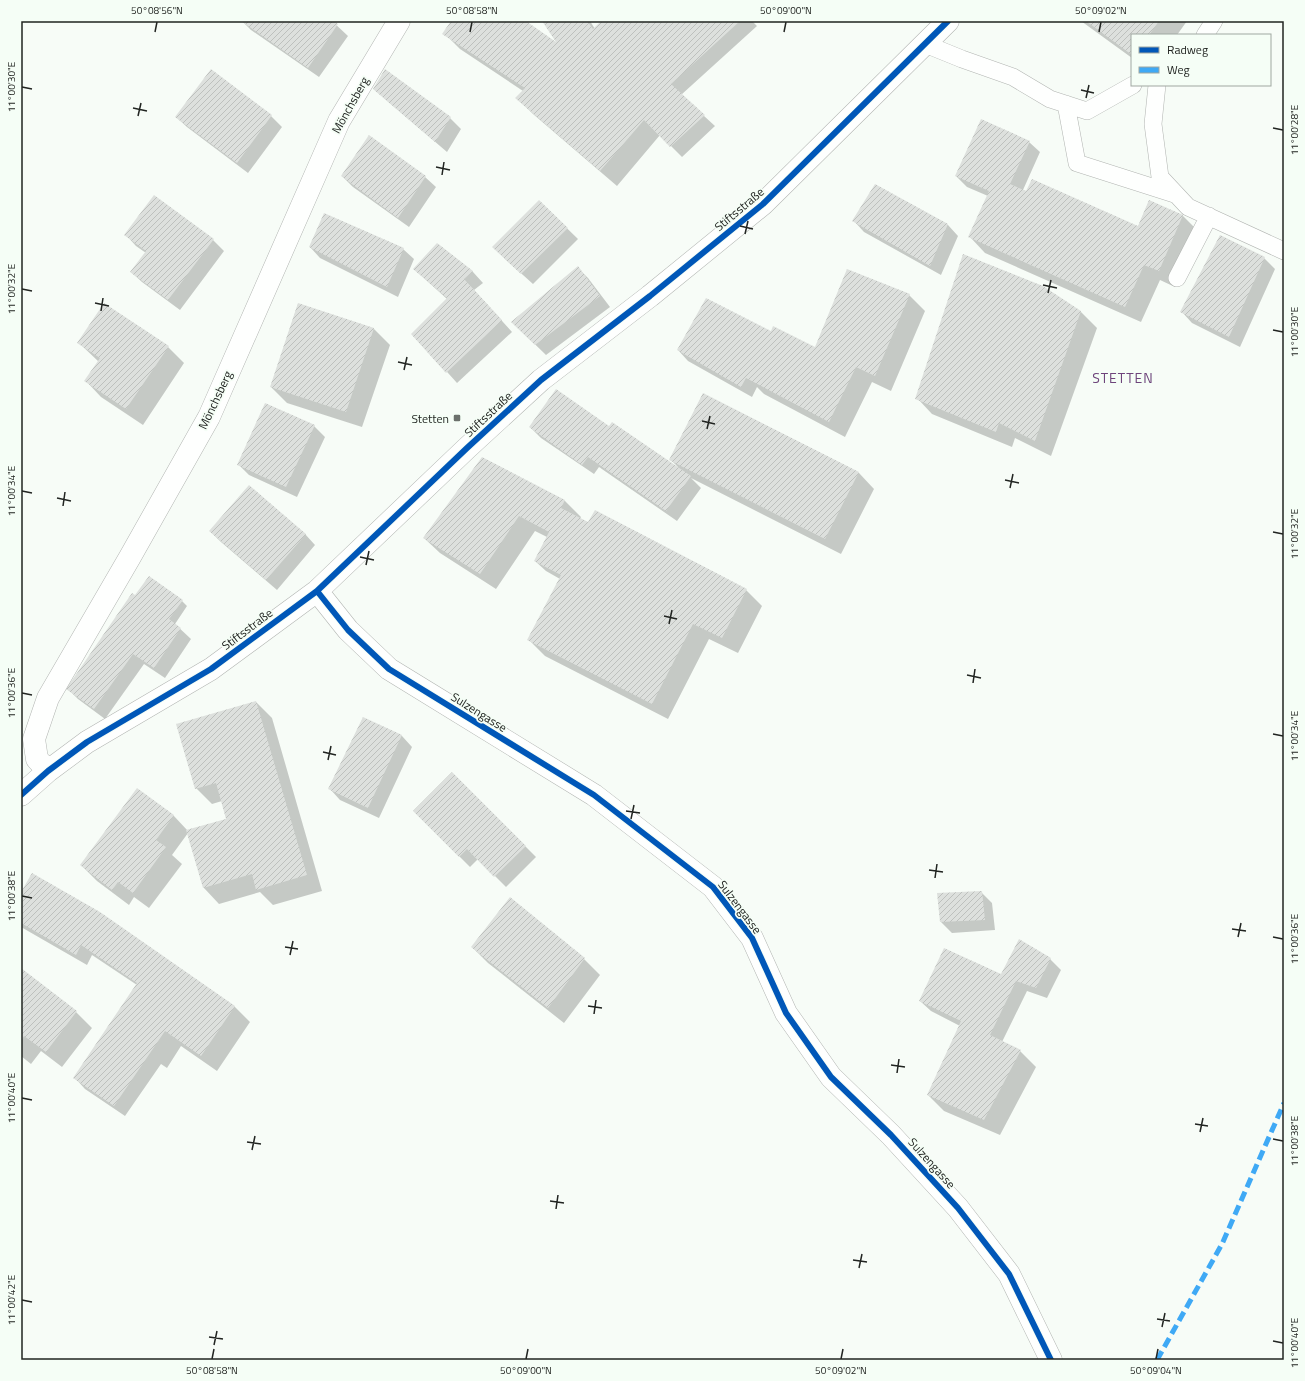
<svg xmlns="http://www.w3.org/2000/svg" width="1305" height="1381" viewBox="0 0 1305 1381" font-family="'Titillium Web',sans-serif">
<defs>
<pattern id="building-hatch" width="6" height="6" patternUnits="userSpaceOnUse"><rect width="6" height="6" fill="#dde0dd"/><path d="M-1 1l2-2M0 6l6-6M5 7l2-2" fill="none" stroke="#bdc0bd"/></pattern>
</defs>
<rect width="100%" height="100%" fill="#f7fcf7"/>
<path fill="#0003" d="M242 21H332L348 36 319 77 251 30Z
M452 21H524L555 43 560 44 543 21H590L595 29 602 21H752L757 26 681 95 715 126 682 157 660 135 617 186 533 114 517 98 523 91 460 49 444 33Z
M1081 21H1187L1177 35H1132V58Z
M374 89 450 118 461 129 447 152 385 99Z
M271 116 282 127 248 173 187 127 176 117Z
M1029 142 1040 152 1023 190 1138 227 1149 201 1183 216 1199 232 1175 287 1160 280 1141 322 985 253 970 237 988 196 967 187 956 176Z
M342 176 425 177 436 187 409 227 353 187Z
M539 201 578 239 533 284 504 258Z
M854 221 948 225 958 236 941 275 864 232Z
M126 235 213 240 224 251 180 310 142 282 131 272 146 253 136 246Z
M438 244 473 272 483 283 474 290 512 332 457 383 413 334 447 299 414 269Z
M310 247 403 249 414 259 398 297 320 258Z
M1264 258 1275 269 1240 347 1192 323 1182 312Z
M578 268 588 278 610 307 546 355 512 322Z
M1043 287 1081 312 1097 328 1051 456 1015 438 1012 447 932 414 917 398Z
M909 295 925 311 891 391 872 382 845 437 764 394 757 387 752 397 688 361 678 350 770 332 815 349Z
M298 304 374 329 390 345 362 427 287 403 271 387Z
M79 343 168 347 184 363 143 425 101 397 86 381 99 362Z
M703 394 859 473 874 489 841 554 691 478 701 488 677 521 599 467 594 474 541 438 530 427 679 468 670 459Z
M314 426 325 437 297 497 249 475 238 464Z
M482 458 565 501 581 517 580 519 746 590 762 606 738 653 709 639 668 719 545 656 529 640 560 579 546 571 535 561 547 537 535 531 496 589 440 553 424 538Z
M210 531 305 534 315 545 277 590 221 542Z
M182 601 187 606 175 624 191 639 165 678 144 664 105 719 78 699 68 689Z
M256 702 272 718 322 891 273 905 260 892 219 904 204 888 188 833 172 855 182 864 149 908 134 897 129 905 97 881 81 865 173 815 188 831 227 819 222 801 212 804 196 788Z
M363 718 402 736 412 747 379 818 340 800 330 789Z
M452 773 536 857 506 887 478 859 470 867 414 811Z
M981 892 992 903 995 930 952 933 941 922 938 894Z
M21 894 234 1006 250 1022 217 1071 181 1046 167 1068 161 1064 125 1116 85 1089 75 1078 137 985 92 955 87 965 21 927Z
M510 898 584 959 600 975 564 1023 488 963 472 947Z
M1050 959 1061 970 1047 998 1027 991 1002 1042 1020 1051 1036 1067 1000 1135 944 1111 928 1095 960 1026 931 1011 920 1001Z
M21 969 76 1012 92 1028 62 1067 41 1051 31 1064 21 1056Z"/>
<path fill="url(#building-hatch)" d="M241 21H334L338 24 308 68Z
M451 21H526L556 42 542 21H587L593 29 601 21H740L671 84 705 115 670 147 644 120 600 171 515 98 525 88 442 34Z
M1086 21H1159L1149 35H1132V55Z
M211 69 272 115 237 163 175 117Z
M385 69 451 117 435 142 373 89Z
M981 119 1030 141 1010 184 1026 191 1032 179 1138 226 1149 200 1183 215 1159 271 1144 265 1125 307 968 237 989 191 955 176Z
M369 135 426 176 398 218 341 176Z
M875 184 948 224 930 266 852 221Z
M154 195 214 239 168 300 130 272 146 251 124 235Z
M539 200 568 228 521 274 492 247Z
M324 213 404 248 387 287 309 247Z
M1220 235 1265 257 1229 337 1180 312Z
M437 243 473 271 464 279 502 320 446 373 411 334 447 298 413 269Z
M963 254 1043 286 1081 311 1035 441 999 423 996 432 915 399Z
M578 266 600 296 535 345 511 322Z
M847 269 910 294 875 376 856 367 829 422 746 378 741 387 677 350 706 298 771 331 773 326 815 347Z
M104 303 169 346 126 409 84 381 100 358 77 343Z
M298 303 374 328 346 412 270 387Z
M556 389 609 426 612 422 691 476 666 511 588 457 582 465 529 427Z
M703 393 859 472 825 539 669 460Z
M265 403 315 425 286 487 237 465Z
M482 457 565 500 561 508 588 522 595 510 747 589 722 638 693 624 652 704 527 640 561 575 534 561 549 532 519 516 480 574 423 538Z
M249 485 306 534 266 580 209 531Z
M149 576 183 600 169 619 181 628 154 668 133 654 94 709 66 689 132 593 135 595Z
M256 701 307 875 256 890 252 874 203 888 186 830 226 819 216 783 195 789 176 724Z
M363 717 402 735 368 808 328 789Z
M452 772 526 846 494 877 467 849 459 857 413 811Z
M137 788 174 815 156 840 166 847 133 893 118 882 112 890 80 865Z
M32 873 100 912 235 1006 201 1056 165 1031 114 1106 73 1078 137 983 81 945 76 955 21 923V892Z
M982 891 985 920 940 922 937 893Z
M510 897 585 958 548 1008 471 947Z
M1019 939 1051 958 1036 988 1016 981 990 1035 1021 1050 984 1120 927 1095 961 1021 919 1001 944 948 1001 974Z
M21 968 77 1011 46 1052 24 1036 21 1041Z"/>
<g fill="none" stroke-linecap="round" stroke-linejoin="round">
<g stroke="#b2b5b2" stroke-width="18">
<path id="service" d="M1205 35 1214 21
M925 44 962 59 1013 77 1050 99 1087 111 1133 85
M1157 85 1153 124 1160 177 1188 207 1284 251
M1066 104 1077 163 1174 194
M1177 278 1209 216"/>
</g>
<g stroke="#b2b5b2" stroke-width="23">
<path id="minor" d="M317 591 348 630 389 669 594 795 713 887 752 938 786 1013 831 1077 891 1135 958 1208 1009 1274 1051 1360
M48 771 37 759 34 739 48 698 130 557 209 417 339 121 399 21
M21 795 48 771 87 742 211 669 317 591 467 448 541 380 650 296 763 204 948 21"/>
</g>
<use href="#service" stroke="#fefffe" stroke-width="17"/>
<use href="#minor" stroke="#fefffe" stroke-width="22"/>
<path stroke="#3fa9f5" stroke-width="5" stroke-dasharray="10 5" stroke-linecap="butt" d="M1157 1360 1222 1244 1284 1103"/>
<g stroke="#f5fef6" stroke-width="8">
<path id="cycleway" d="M317 591 348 630 389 669 594 795 713 887 752 938 786 1013 831 1077 891 1135 958 1208 1009 1274 1051 1360
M21 795 48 771 87 742 211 669 317 591 467 448 541 380 650 296 763 204 948 21"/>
</g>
<use href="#cycleway" stroke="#0057b8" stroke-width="6"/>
</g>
<path fill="none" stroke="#212421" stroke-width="1.5" d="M155 32 157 22M470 32 472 22M784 32 786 22M1099 32 1101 22M22 87 32 89M1081 90 1094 93M1086 98 1089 85M133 108 147 111M138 116 141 103M1273 128 1283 130M436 167 450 170M442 175 444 162M740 226 753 229M745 234 748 221M1043 285 1057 288M22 289 32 291M1048 293 1051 280M95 303 109 306M101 311 103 298M1273 330 1283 332M398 362 412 365M404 370 407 357M702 421 715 424M707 429 710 416M1005 480 1019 483M1010 488 1013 474M22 491 32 493M57 498 71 501M63 506 65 492M1273 532 1283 534M360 557 374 560M366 565 369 551M664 616 677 619M669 624 672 610M967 675 981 678M973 683 975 669M22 693 32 695M1273 734 1283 736M323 752 336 755M328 760 331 746M626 811 640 813M631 819 634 805M929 870 943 872M935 878 937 864M22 896 32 898M1232 929 1246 931M1238 937 1241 923M1273 937 1283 939M285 947 298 949M290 955 293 941M588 1006 602 1008M594 1014 596 1000M891 1065 905 1067M897 1073 899 1059M22 1098 32 1100M1195 1124 1208 1126M1200 1132 1203 1118M1273 1139 1283 1141M247 1142 261 1144M252 1150 255 1136M550 1201 564 1203M556 1209 558 1195M853 1260 867 1262M859 1268 862 1254M22 1300 32 1302M1157 1319 1170 1321M1162 1327 1165 1313M209 1337 223 1339M1273 1341 1283 1343M214 1345 217 1331M212 1359 214 1349M526 1359 528 1349M841 1359 843 1349M1156 1359 1158 1349"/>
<rect fill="#6c706c" stroke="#f5fef6" stroke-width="1.5" x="453" y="414" width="8" height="8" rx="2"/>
<g text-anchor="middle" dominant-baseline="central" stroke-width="3.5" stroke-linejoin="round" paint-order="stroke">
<g font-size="12" fill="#212421" stroke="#f5fef6">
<text transform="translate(350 105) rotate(-61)">Mönchsberg</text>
<text transform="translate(739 209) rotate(-40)">Stiftsstraße</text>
<text transform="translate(215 400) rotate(-65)">Mönchsberg</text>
<text transform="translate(488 414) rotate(-43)">Stiftsstraße</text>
<text transform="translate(247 629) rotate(-37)">Stiftsstraße</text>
<text transform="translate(479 712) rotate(32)">Sulzengasse</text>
<text transform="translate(740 907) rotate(53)">Sulzengasse</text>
<text transform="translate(932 1163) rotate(48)">Sulzengasse</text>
</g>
<g font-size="12" fill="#212421" stroke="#f5fef6" text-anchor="end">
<text x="449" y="418">Stetten</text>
</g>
<g font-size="14" letter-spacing="1" fill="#6e437b" stroke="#f5fef6">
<text x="1123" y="377">STETTEN</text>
</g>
</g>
<rect width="1305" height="1381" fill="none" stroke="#f5fef6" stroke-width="44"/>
<rect x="1131" y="34" width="140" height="52" fill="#f5fef6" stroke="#a0a7a1"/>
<rect x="1139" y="47" width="20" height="6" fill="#0057b8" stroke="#a0a7a1"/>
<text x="1167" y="54" font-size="12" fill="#212421">Radweg</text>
<rect x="1139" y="67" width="20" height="6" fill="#3fa9f5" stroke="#a0a7a1"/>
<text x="1167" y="74" font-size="12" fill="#212421">Weg</text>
<rect x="22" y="22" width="1261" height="1337" fill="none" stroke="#212421" stroke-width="1.5"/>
<g font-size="10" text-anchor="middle" fill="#212421">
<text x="157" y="14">50°08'56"N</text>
<text x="472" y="14">50°08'58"N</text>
<text x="786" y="14">50°09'00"N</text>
<text x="1101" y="14">50°09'02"N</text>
<text transform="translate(11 87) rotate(-90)" y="4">11°00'30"E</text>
<text transform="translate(1294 130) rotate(-90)" y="4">11°00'28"E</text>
<text transform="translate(11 289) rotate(-90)" y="4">11°00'32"E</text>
<text transform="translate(1294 332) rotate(-90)" y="4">11°00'30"E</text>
<text transform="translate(11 491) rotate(-90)" y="4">11°00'34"E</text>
<text transform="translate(1294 534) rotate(-90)" y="4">11°00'32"E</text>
<text transform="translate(11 693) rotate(-90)" y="4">11°00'36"E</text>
<text transform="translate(1294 736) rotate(-90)" y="4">11°00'34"E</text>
<text transform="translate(11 896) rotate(-90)" y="4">11°00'38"E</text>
<text transform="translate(1294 939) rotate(-90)" y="4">11°00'36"E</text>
<text transform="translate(11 1098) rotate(-90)" y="4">11°00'40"E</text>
<text transform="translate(1294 1141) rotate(-90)" y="4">11°00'38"E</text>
<text transform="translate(11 1300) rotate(-90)" y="4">11°00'42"E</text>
<text transform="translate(1294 1343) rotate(-90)" y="4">11°00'40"E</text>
<text x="212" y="1374">50°08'58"N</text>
<text x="526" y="1374">50°09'00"N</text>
<text x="841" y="1374">50°09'02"N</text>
<text x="1156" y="1374">50°09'04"N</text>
</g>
</svg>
